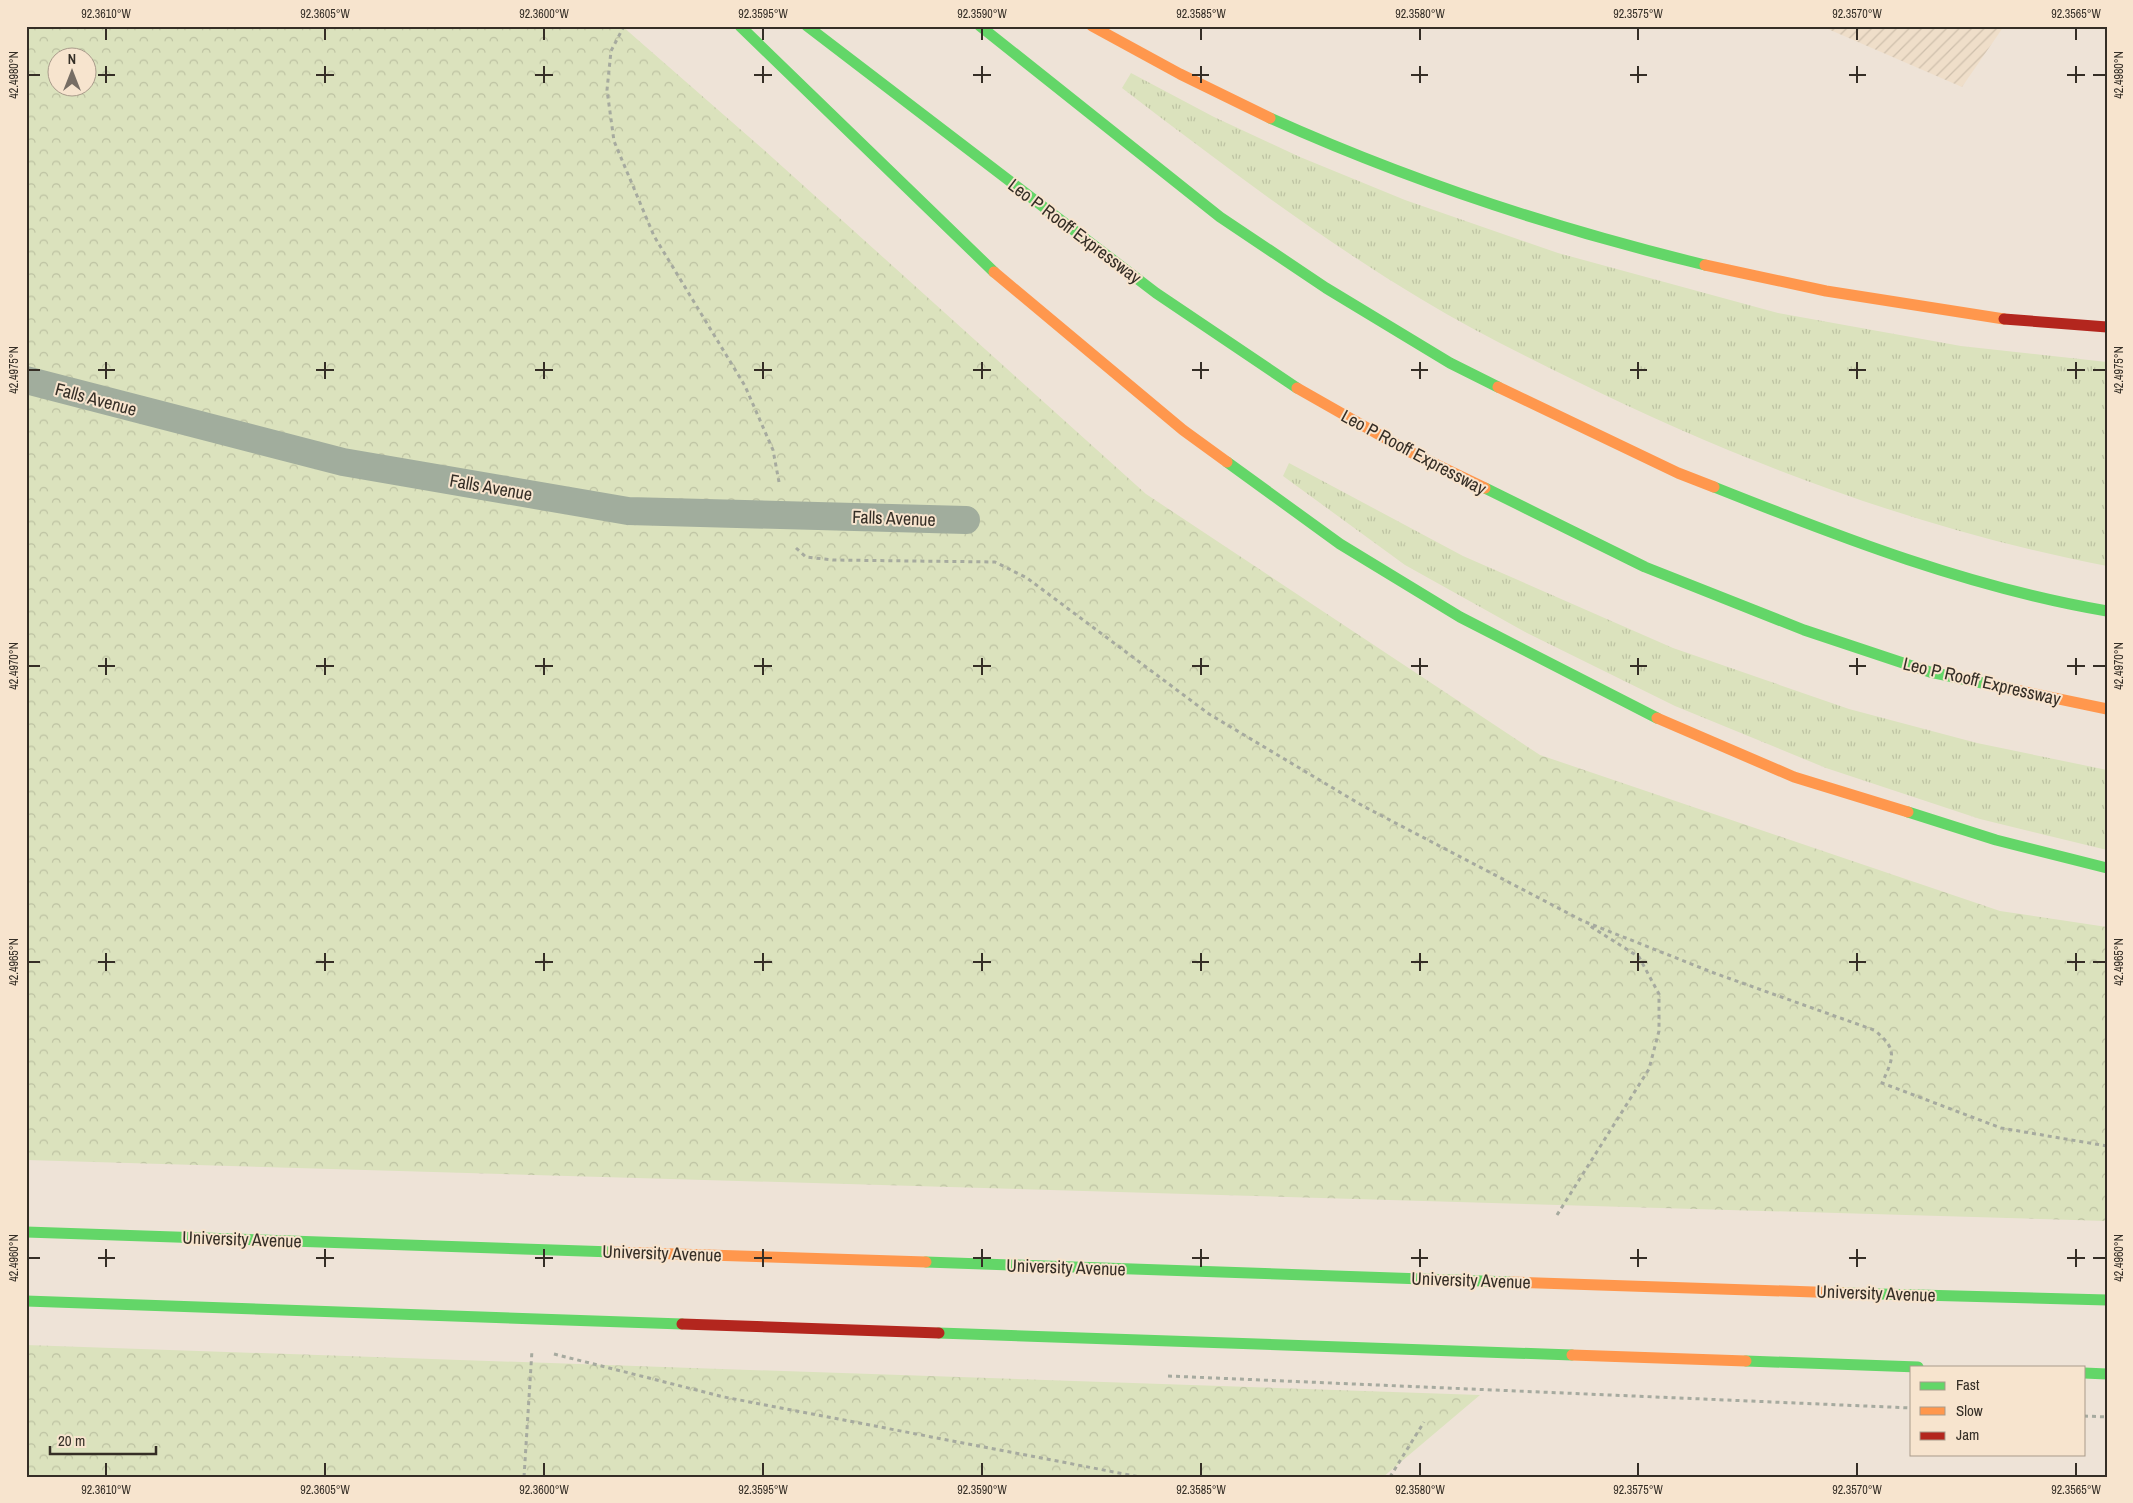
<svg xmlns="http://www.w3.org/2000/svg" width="2133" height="1503" viewBox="0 0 2133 1503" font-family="'Archivo Narrow',sans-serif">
<defs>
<pattern id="industrial-furrows" width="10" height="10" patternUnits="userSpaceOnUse" patternTransform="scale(1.25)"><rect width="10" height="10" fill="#efdec9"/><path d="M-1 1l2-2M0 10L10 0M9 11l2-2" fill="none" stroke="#cebfac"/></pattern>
<pattern id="grass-tufts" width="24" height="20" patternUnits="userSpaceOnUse" patternTransform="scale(1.25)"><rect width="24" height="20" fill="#dbe2bd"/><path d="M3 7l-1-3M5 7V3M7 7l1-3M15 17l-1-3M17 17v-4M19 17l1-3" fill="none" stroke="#bdc2a2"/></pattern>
<pattern id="park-crowns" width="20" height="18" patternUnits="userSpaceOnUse" patternTransform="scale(1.25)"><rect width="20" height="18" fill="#dbe2bd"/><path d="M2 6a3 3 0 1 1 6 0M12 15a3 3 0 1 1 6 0" fill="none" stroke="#bdc2a2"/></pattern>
</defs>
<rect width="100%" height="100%" fill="#eee3d7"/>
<path fill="url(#industrial-furrows)" d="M1821 26H2004L1962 87Z"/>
<path fill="url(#grass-tufts)" d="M1131 73 1214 117 1300 157 1405 200 1558 253 1778 313 1961 346 2107 362V566C1924 531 1745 464 1578 382 1525 356 1472 330 1421 299 1316 236 1219 162 1122 88Z
M1289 463 1463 556 1673 648 1849 709 1977 743 2107 770V850L1980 819 1826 768 1675 706 1527 633 1405 565 1283 476Z"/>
<path fill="url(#park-crowns)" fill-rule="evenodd" d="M26 26H622L764 150 1146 494 1540 755 2000 911 2107 927V1221L26 1160ZM58 58H88V88H58Z
M26 1345 1480 1395 1383 1477H26Z"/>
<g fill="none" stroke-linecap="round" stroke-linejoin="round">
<path stroke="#a6aa9f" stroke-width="3" stroke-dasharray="4 4" stroke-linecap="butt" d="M624 26 611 51 607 90 614 141 654 236 745 386 773 450 779 482
M796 548 806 557 833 560 995 562 1027 578 1209 714 1363 806 1583 921 1714 973 1874 1030C1898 1049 1894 1057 1882 1083L2001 1128 2107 1146
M1557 1215 1649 1069 1659 1031V994L1639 957 1590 926
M554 1354 724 1397 1140 1477
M1168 1376 1912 1408
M2084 1416 2107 1417
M524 1477 532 1350
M1390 1477 1424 1422"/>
<path stroke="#a1ad9d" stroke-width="28" d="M26 380 343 462 628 511 966 520"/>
<path stroke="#63d668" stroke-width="11" d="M740 26 994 272
M807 26 1156 293 1297 388
M980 26 1220 217 1326 288 1450 363 1498 387
M1270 118C1410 181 1556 229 1705 265
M1227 462 1340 544 1460 617 1657 718
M1714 487C1842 538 1971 588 2107 611
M1485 488 1645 567 1804 630 1930 672 1987 684
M1908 812 1996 840 2107 868
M26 1232 613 1252
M926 1262 1511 1282
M1843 1293 2107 1300
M26 1301 682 1324
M939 1333 1572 1355
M1746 1361 1918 1367
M2084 1373 2107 1374"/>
<path stroke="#ff974d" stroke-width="11" d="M1092 26 1180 74 1270 118
M1705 265 1826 291 2004 319
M994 272 1183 430 1227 462
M1498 387 1678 473 1714 487
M1297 388 1406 450 1485 488
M1987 684 2107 709
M1657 718 1794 777 1908 812
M613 1252 926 1262
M1511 1282 1843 1293
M1572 1355 1746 1361"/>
<path stroke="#b3261e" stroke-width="11" d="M2004 319 2107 327
M682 1324 939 1333"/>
</g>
<path fill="none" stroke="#352e26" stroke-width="2" d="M106 28V40M325 28V40M544 28V40M763 28V40M982 28V40M1201 28V40M1420 28V40M1638 28V40M1857 28V40M2076 28V40M106 66V83M325 66V83M544 66V83M763 66V83M982 66V83M1201 66V83M1420 66V83M1638 66V83M1857 66V83M2076 66V83M28 75H40M98 75H115M316 75H334M535 75H553M754 75H772M973 75H991M1192 75H1209M1411 75H1428M1630 75H1647M1849 75H1866M2067 75H2085M2093 75H2106M106 362V379M325 362V379M544 362V379M763 362V379M982 362V379M1201 362V379M1420 362V379M1638 362V379M1857 362V379M2076 362V379M28 370H40M98 370H115M316 370H334M535 370H553M754 370H772M973 370H991M1192 370H1209M1411 370H1428M1630 370H1647M1849 370H1866M2067 370H2085M2093 370H2106M106 658V675M325 658V675M544 658V675M763 658V675M982 658V675M1201 658V675M1420 658V675M1638 658V675M1857 658V675M2076 658V675M28 666H40M98 666H115M316 666H334M535 666H553M754 666H772M973 666H991M1192 666H1209M1411 666H1428M1630 666H1647M1849 666H1866M2067 666H2085M2093 666H2106M106 953V971M325 953V971M544 953V971M763 953V971M982 953V971M1201 953V971M1420 953V971M1638 953V971M1857 953V971M2076 953V971M28 962H40M98 962H115M316 962H334M535 962H553M754 962H772M973 962H991M1192 962H1209M1411 962H1428M1630 962H1647M1849 962H1866M2067 962H2085M2093 962H2106M106 1249V1267M325 1249V1267M544 1249V1267M763 1249V1267M982 1249V1267M1201 1249V1267M1420 1249V1267M1638 1249V1267M1857 1249V1267M2076 1249V1267M28 1258H40M98 1258H115M316 1258H334M535 1258H553M754 1258H772M973 1258H991M1192 1258H1209M1411 1258H1428M1630 1258H1647M1849 1258H1866M2067 1258H2085M2093 1258H2106M106 1463V1476M325 1463V1476M544 1463V1476M763 1463V1476M982 1463V1476M1201 1463V1476M1420 1463V1476M1638 1463V1476M1857 1463V1476M2076 1463V1476"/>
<g text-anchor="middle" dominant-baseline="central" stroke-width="4" stroke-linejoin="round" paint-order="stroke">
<g font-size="18" fill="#352e26" stroke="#f7e4ce">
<text transform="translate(1075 231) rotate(37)">Leo P Rooff Expressway</text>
<text transform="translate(96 399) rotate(15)">Falls Avenue</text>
<text transform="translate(1414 452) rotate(28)">Leo P Rooff Expressway</text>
<text transform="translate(491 487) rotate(10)">Falls Avenue</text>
<text transform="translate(894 518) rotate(2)">Falls Avenue</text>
<text transform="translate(1982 681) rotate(13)">Leo P Rooff Expressway</text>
<text transform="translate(242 1239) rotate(2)">University Avenue</text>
<text transform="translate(662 1253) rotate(2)">University Avenue</text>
<text transform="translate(1066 1267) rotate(2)">University Avenue</text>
<text transform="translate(1471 1280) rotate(2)">University Avenue</text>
<text transform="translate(1876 1293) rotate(2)">University Avenue</text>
</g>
</g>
<rect width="2133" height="1503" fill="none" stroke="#f7e4ce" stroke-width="55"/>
<rect x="1910" y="1366" width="175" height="90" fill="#f7e4ce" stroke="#a99b8b"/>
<rect x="1920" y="1382" width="25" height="8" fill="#63d668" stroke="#a99b8b"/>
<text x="1956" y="1390" font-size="15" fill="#352e26">Fast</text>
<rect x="1920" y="1407" width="25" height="8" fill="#ff974d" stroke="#a99b8b"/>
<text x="1956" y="1416" font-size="15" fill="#352e26">Slow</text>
<rect x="1920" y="1432" width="25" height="8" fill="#b3261e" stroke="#a99b8b"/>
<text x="1956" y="1440" font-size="15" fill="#352e26">Jam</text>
<g transform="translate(72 72)"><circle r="24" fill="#f7e4ce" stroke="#a99b8b"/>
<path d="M0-4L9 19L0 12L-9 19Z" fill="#766d64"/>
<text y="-8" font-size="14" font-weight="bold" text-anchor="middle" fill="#352e26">N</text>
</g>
<path d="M50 1446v8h106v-8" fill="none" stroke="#352e26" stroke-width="2.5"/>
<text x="58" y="1446" font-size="15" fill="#352e26" stroke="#f7e4ce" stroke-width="4" paint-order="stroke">20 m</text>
<rect x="28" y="28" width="2078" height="1448" fill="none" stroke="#352e26" stroke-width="2"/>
<g font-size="12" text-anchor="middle" fill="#352e26">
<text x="106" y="18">92.3610°W</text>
<text x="325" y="18">92.3605°W</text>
<text x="544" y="18">92.3600°W</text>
<text x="763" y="18">92.3595°W</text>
<text x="982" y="18">92.3590°W</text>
<text x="1201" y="18">92.3585°W</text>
<text x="1420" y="18">92.3580°W</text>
<text x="1638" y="18">92.3575°W</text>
<text x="1857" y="18">92.3570°W</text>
<text x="2076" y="18">92.3565°W</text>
<text transform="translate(14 75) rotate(-90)" y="4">42.4980°N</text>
<text transform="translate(2119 75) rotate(-90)" y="4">42.4980°N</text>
<text transform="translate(14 370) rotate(-90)" y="4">42.4975°N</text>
<text transform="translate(2119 370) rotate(-90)" y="4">42.4975°N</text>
<text transform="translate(14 666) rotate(-90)" y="4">42.4970°N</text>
<text transform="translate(2119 666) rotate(-90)" y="4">42.4970°N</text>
<text transform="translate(14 962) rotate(-90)" y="4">42.4965°N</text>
<text transform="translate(2119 962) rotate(-90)" y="4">42.4965°N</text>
<text transform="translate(14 1258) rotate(-90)" y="4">42.4960°N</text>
<text transform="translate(2119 1258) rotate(-90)" y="4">42.4960°N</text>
<text x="106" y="1494">92.3610°W</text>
<text x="325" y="1494">92.3605°W</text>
<text x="544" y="1494">92.3600°W</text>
<text x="763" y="1494">92.3595°W</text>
<text x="982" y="1494">92.3590°W</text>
<text x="1201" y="1494">92.3585°W</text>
<text x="1420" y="1494">92.3580°W</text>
<text x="1638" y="1494">92.3575°W</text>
<text x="1857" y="1494">92.3570°W</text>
<text x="2076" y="1494">92.3565°W</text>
</g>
</svg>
